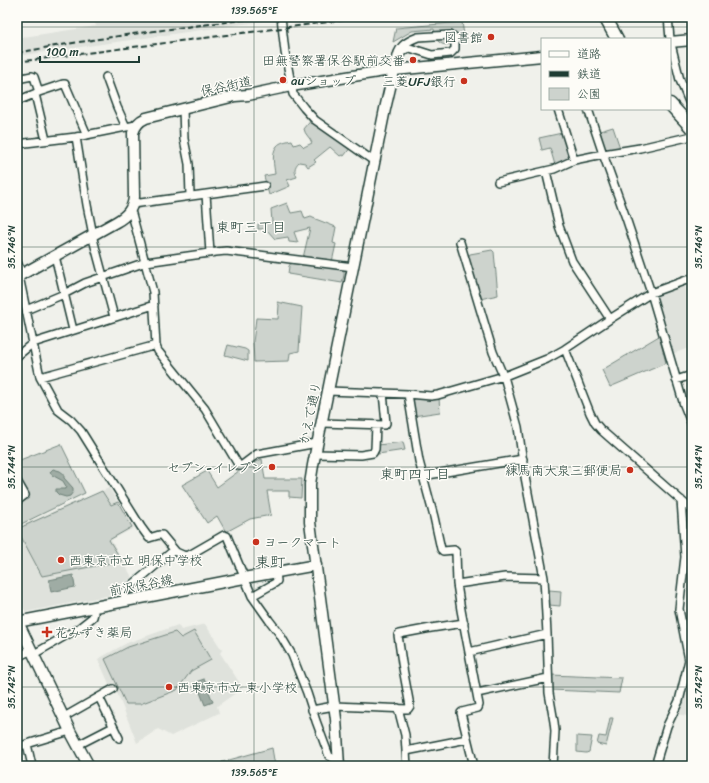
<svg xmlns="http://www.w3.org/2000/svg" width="709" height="783" viewBox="0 0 709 783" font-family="Sriracha,'Klee One',sans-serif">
<rect width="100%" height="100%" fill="#f0f1eb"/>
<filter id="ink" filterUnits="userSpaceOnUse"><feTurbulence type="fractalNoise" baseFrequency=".025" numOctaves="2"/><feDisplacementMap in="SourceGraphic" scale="8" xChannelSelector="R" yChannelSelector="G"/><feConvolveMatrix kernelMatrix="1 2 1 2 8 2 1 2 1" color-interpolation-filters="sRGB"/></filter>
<g filter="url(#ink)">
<path fill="#dfe2dc" d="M93 17H278V19L17 56V38L96 26Z
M692 282V347L672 354 656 297 657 295Z
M109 488 134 528 111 540 132 577 112 595 26 612 17 599V527L83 498 84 499Z
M205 624 222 650 220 653 243 688 217 706 219 713 171 736 158 729 137 743 114 685 110 686 98 659 127 643 178 625 181 630Z
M685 688H692V717L677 714 681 705Z"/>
<path fill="#cdd3cd" stroke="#768880" d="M462 22 464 35 459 36V39C454 44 444 48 438 41 435 38 435 33 434 29L412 31 393 42 396 28Z
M312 119 351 147 344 156 342 155 340 156 330 147 314 160 316 162 308 167 305 163 299 162C294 167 294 171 297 177L287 180 290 186 269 195 264 176 275 174C274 166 271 153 277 146 280 142 287 141 292 140L294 145 300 143 304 147 312 143C310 137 305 135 304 129Z
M613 127 620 148 607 150 605 149 600 131Z
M562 133 570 157 568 159 555 165 550 148 542 150 539 138Z
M287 203 291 213 302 211 305 219 311 217 313 218 336 227 333 243 336 244 332 262 303 258 310 228 294 232 298 243 289 242 288 237 275 239 266 229H258V224L272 223 271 209Z
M492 250 494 252 498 295 480 299 468 257 470 254Z
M291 263 341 269 344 271V275L342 283 288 274 289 266Z
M277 302 302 307 299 351 290 353 289 361 254 362 253 342 256 318 278 319 279 305Z
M659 336 666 363 610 387 602 370Z
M228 345 245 349 248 351V361L225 355Z
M410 397 439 398 440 412 413 416Z
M403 442 405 450 378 454V445Z
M61 444 85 493 17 526V454L20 460Z
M262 459 265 479H302L301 498 289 497V491H267L271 515 250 519 226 532 217 516 207 523 182 485 207 471 217 487 243 468Z
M102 491 111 505 118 502 132 527 109 540 122 561 42 576 17 529Z
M549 590 561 591 560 606 549 605Z
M194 631 211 660 191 671 177 690 140 704H126L105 659 128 647 175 632 181 638Z
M551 675 622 678 619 693 551 690Z
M610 718H613L606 746 597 744 599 736 606 737Z
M577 736 592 737 589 752 586 753 577 752Z
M272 748 275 766H222V762Z"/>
<path fill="#9faca4" stroke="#6c8077" d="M53 469 60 471 64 474V478L73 488V492L70 496 66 497 59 495 56 492V489H65L67 488 63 481 52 475 50 472Z
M73 575 75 587 51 592 49 580Z
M204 679 213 702 205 705 196 682Z"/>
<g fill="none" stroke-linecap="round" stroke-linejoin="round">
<g stroke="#1f3d34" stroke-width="10">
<path id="street" d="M281 17 285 52 293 94 304 108 315 120 375 162
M668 17 670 39
M450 35 453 36 455 38V49L451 53 432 55 410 48 406 49 402 52 396 62C397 47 405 42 418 37Z
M670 40 680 80 692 109
M106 77 117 107 126 127
M17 79 32 76 34 77 39 92 63 84H65L87 135
M35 94 46 140
M17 101 39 92
M183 109 184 139 189 164 190 196
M558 109 574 160
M588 109 603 154 626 218 651 293 684 405 692 425
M76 137 87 205 92 230V235L114 317
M17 144 76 137 136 125
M546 171 559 226 572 261 610 319
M498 182 554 169 574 160 603 154 640 148 692 136
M206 194 210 253
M133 204 265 186
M130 210 132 214 153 292 156 346 158 351 205 409 239 466H241L257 454 317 443
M460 242 493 352 505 380 518 427 525 477 544 578 547 634 549 693 554 722 555 731 553 766
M55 256 73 330
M17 262 22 274
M19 276 40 377 58 410 71 420 81 431 141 527 149 538 159 535H162L176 552 185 556 191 554 224 535 227 536 252 596 269 620 279 633 292 655 307 693 316 721 329 756 339 762
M26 310 64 294 85 283 146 262 216 252 226 251 259 255 353 267
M565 349 590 413 595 423 601 430 692 510
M17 356 33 343 154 305
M40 377 153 346H156
M676 380 692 375
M328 391 408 394 431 396 438 395 507 375 547 359 565 349 610 319 651 293 692 278
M408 394 419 461 434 517 441 549 443 551 454 550 456 552 457 584 461 610 479 705 478 708 462 712 461 713 474 766
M684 405 692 402
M322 423 385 425 386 423 383 393
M315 454 361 455 373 453 375 449 376 425
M422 476 523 459
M17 481 25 495 17 501
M457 584 505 577 544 578
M252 596 275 583 277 581 276 572
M125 601 124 592 174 550
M469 652 547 634
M34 654 79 628 93 617 94 613 93 607
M17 657 32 650
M477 693 548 678
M99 697 119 738
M398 708 405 735 407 766
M312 710 334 706 408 709 410 706 402 663 398 635 399 634 431 628 464 623
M64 717 113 689
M27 744 32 766
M78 745 113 727
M17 747 70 731
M406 751 467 739
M655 766 667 726 679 701 689 660 679 609 685 557 681 500"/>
</g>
<g stroke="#1f3d34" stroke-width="13">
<path id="secondary" d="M670 42 692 40
M17 277 116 222C127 216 133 209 134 197L133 133C135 125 139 121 146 118L235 96 248 95 291 86 384 71 542 56
M17 620 70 731 89 766
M17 622 244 578 316 565
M339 766 336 719 310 522V484L313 465 385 109 396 62"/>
</g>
<g stroke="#1f3d34" stroke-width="15">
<path id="primary" d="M605 17 617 39
M670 104 692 128"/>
</g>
<use href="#street" stroke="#fdfcf7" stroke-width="7"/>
<use href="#secondary" stroke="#fdfcf7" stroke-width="10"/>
<use href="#primary" stroke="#fdfcf7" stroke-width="12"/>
<path stroke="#1f3d34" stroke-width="2" stroke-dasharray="6 3" stroke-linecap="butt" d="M17 53C100 37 184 27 267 17
M17 62 367 17"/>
</g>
</g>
<path fill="none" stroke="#1f3d34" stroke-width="1" stroke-opacity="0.45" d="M254 17V766M17 27H692M17 247H692M17 467H692M17 687H692"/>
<g fill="#c8321e" stroke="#fdfcf7" stroke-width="1.5">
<circle cx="491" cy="37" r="4"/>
<circle cx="413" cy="60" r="4"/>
<circle cx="283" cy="80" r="4"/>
<circle cx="464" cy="81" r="4"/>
<circle cx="272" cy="467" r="4"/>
<circle cx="630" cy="470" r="4"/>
<circle cx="256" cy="542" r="4"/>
<circle cx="61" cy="560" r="4"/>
<path d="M45 626h4v4h4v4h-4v4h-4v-4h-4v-4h4z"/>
<circle cx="169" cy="687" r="4"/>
</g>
<g text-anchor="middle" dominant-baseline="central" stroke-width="3" stroke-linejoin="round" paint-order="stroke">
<g font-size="13" fill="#1f3d34" stroke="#fdfcf7" text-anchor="end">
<text x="483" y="37">図書館</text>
<text x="405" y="60">田無警察署保谷駅前交番</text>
<text x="291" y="80" text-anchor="start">auショップ</text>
<text x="456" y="81">三菱UFJ銀行</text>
<text x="264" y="467">セブン-イレブン</text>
<text x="622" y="470">練馬南大泉三郵便局</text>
<text x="264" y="542" text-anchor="start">ヨークマート</text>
<text x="69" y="560" text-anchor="start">西東京市立 明保中学校</text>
<text x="55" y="632" text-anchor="start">花みずき薬局</text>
<text x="177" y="687" text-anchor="start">西東京市立 東小学校</text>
</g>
<g font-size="13" fill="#1f3d34" stroke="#fdfcf7">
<text transform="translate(226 86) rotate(-12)">保谷街道</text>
<text transform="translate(310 413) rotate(-78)">かえで通り</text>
<text transform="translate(141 585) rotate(-11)">前沢保谷線</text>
</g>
<g font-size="14" fill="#1f3d34" stroke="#fdfcf7">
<text x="251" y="227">東町三丁目</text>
<text x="415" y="474">東町四丁目</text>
</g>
<g font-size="15" fill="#1f3d34" stroke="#fdfcf7">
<text x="270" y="562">東町</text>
</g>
</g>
<rect width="709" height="783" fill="none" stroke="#fdfcf7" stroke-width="44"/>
<rect x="541" y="38" width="130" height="72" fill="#fdfcf7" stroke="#a4b0a9"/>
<rect x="549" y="51" width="20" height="6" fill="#fdfcf7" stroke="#a4b0a9"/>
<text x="577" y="58" font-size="12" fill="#1f3d34">道路</text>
<rect x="549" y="71" width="20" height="6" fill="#1f3d34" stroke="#a4b0a9"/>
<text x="577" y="78" font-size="12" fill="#1f3d34">鉄道</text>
<rect x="549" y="88" width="20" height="12" fill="#cdd3cd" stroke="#a4b0a9"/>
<text x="577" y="98" font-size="12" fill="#1f3d34">公園</text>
<path d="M40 56v6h99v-6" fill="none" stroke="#1f3d34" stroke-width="2"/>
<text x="46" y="56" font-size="12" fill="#1f3d34" stroke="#fdfcf7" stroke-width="3" paint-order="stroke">100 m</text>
<rect x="22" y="22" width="665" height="739" fill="none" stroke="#1f3d34" stroke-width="1.5"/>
<g font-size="10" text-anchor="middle" fill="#1f3d34">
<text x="254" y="14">139.565°E</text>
<text transform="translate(11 247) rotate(-90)" y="4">35.746°N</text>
<text transform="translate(698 247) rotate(-90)" y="4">35.746°N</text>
<text transform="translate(11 467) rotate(-90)" y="4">35.744°N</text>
<text transform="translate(698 467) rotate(-90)" y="4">35.744°N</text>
<text transform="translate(11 687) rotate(-90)" y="4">35.742°N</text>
<text transform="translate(698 687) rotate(-90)" y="4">35.742°N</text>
<text x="254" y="776">139.565°E</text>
</g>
</svg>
